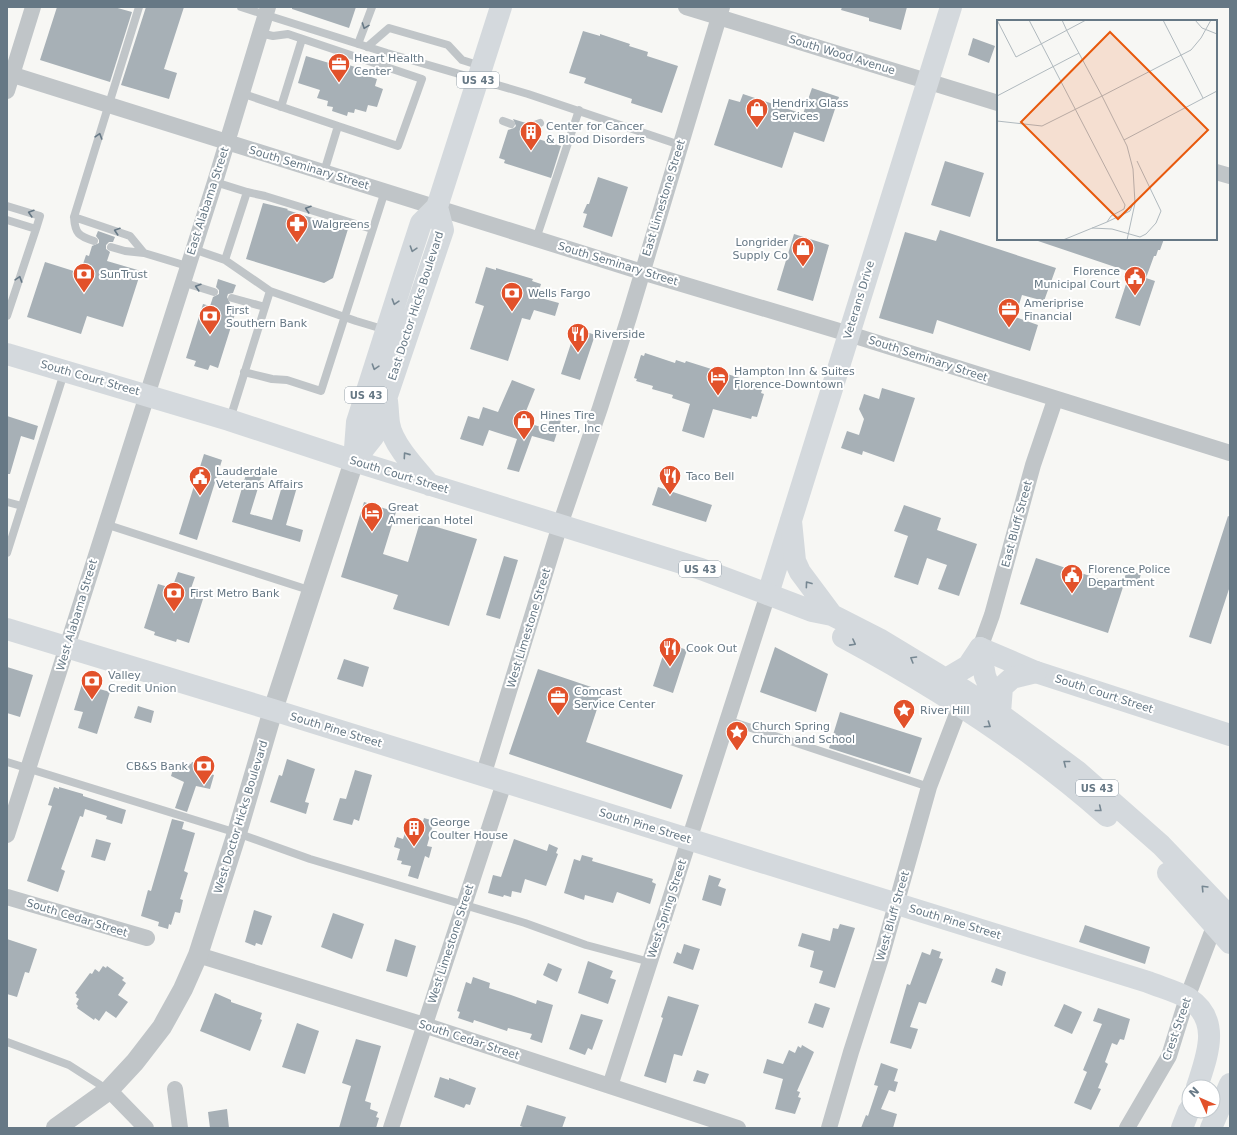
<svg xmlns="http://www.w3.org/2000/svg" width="1237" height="1135" viewBox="0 0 1237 1135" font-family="'DejaVu Sans',sans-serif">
<rect width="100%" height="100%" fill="#f7f7f4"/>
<path fill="#a7b0b6" d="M57 7H114L132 12 110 82 40 60Z
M146 7H184L164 69 177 73 169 99 121 85Z
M292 7H356L349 28 292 9Z
M842 7H907L901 30 869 21V18L841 10Z
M583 31 600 36V34L630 44 629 46 648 52 647 56 678 66 662 113 631 103 632 99 584 83 586 78 569 73Z
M973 38 995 46 989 63 968 55Z
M306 56 339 66 340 62 367 71 365 75 377 79 375 86 383 89 377 107 368 105 366 112 355 109 354 113 348 112 347 116 332 111 333 107 327 106 328 101 317 98 320 90 298 83Z
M812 88 839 97 824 142 794 132 782 168 714 145 729 99 740 102 743 94 803 114Z
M513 119 526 123 522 128 525 135 561 146 551 178 504 163 505 160 499 158 508 130 514 128 516 126Z
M945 161 984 173 970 217 931 205Z
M598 177 628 187 612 237 583 227 587 214 583 213 587 204H589Z
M263 203 288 209 287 210 348 229 333 278 324 283 246 259Z
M940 230 1056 268 1044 301 1022 295 1015 317 1038 325 1030 351 937 320 933 334 879 318 905 232 936 241Z
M98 231 115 237 113 242H109L106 245V249L110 252 107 261 141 271 123 327 87 316 81 334 27 317 45 262 80 273 86 255 89 256 92 246 99 243V240L96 236Z
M794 234 829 245 813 301 777 290Z
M1039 239H1164L1160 250H1158L1156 256H1154L1146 278 1155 281 1140 326 1115 318 1130 272 1038 241Z
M486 267 496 270V268L533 279 532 281 541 284 537 297 559 303 555 316 534 310 530 320 522 318 508 361 470 349 484 306 475 303Z
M218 279 236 285 233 293 228 294 227 297 230 303 227 311 235 314 218 368 210 365 208 370 194 366 196 361 186 358 203 304 210 306 213 297 219 294V290L216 287Z
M576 328 595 335 580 380 561 374Z
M645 353 675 363 676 360 685 363 686 361 740 378V379L748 382V385L762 390 761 393 764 394 757 417 752 416 751 419 713 409 704 438 682 431 690 404 672 398 673 395 652 389 653 386 636 381 637 379 634 378 641 355 644 356Z
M512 380 535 389 522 421 547 429 552 413 562 417 554 442 532 436 519 472 507 469 517 439 489 430 483 446 460 439 468 416 479 419 483 407 498 412Z
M882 388 915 398 894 462 863 451 862 455 841 448 847 431 859 435 864 419 859 409 864 394 879 399Z
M7 416 38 426 34 440 21 436 10 474H7Z
M204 454 222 460 197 540 179 534Z
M247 471 262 475 250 514 272 520 283 483 297 487 286 525 303 530 300 542 232 522Z
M658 487 712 505 706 522 652 505Z
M364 502 396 512 383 554 408 562 420 522 477 539 449 626 393 609 398 595 341 577Z
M904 505 941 518 937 530 977 544 959 596 938 589 947 565 927 558 918 585 894 577 908 536 894 531Z
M1228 516 1230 517V586L1211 644 1189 637Z
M504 556 518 560 500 619 486 615Z
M1036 558 1123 587 1108 633 1020 604Z
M1127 570 1141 574 1138 584 1124 580Z
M178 572 195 577 189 594 203 599 189 643 177 639 176 642 154 635 155 632 144 628 158 584 172 588Z
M667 643 687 650 673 693 653 686Z
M775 647 828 674 816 712 760 692Z
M344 659 369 667 363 687 337 679Z
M7 667 33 675 20 717 7 713Z
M538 669 603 691 586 742 683 775 671 809 509 754Z
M82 684 110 692 97 734 78 728 83 712 74 710Z
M138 706 154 711 151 723 134 718Z
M840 712 922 738 910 774 829 748Z
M287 759 315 769 305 802 309 803 306 814 270 802 279 775 282 776Z
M184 762 191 764 192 762 202 765 201 767 208 769 207 773 214 775 210 789 196 786 187 812 175 808 184 782 171 776 175 763 183 766Z
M355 770 372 775 359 821 354 819 352 825 333 820 340 798 346 799Z
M54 787 59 789V787L83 794V796L126 810 122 824 106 819 107 816 85 809 83 817 80 816 61 869 65 871 58 892 27 881 52 806 48 805Z
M424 818 434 821 427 846 432 847 429 858 425 856 418 879 408 876 411 866 401 864 402 861 397 860 400 849 394 847 397 837 403 839 407 827 420 831Z
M172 819 184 822 182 829 195 833 184 871 188 873 180 899 183 900 180 913 175 912 171 925 169 924 168 929 158 926 159 922 141 916 148 890 151 891Z
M96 839 111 843 105 861 91 857Z
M514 839 547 851 549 844 558 848 556 853 558 854 546 886 525 879 521 893 512 891 511 897 504 895 503 897 488 893 493 875 501 877Z
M582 855 593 858 592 861 653 879 652 882 656 884 650 904 617 892 613 903 585 895 584 900 564 893 574 859 580 861Z
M709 875 721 879 718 886 726 889 721 906 702 900Z
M254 910 272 916 262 945 256 943 255 946 245 942Z
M333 913 364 924 352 959 321 947Z
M840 924 855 928 835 988 819 983 823 971 810 967 814 951 798 946 802 933 830 941 833 928 838 929Z
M1085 925 1150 947 1145 964 1079 942Z
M7 939 37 949 29 973 25 972 17 997 7 994Z
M395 939 416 946 407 977 386 971Z
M684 944 700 949 693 970 673 963 677 952 681 954Z
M932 949 941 952 939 958 943 959 926 1004 919 1002 910 1027 918 1029 913 1044 911 1049 890 1043 907 984 910 985 922 952 930 955Z
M588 961 613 971 610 978 616 980 608 1004 578 993Z
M548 963 562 969 557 982 543 975Z
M103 966 106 968 107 966 124 978 122 980 126 983 118 995 128 1002 116 1018 106 1011 99 1021 95 1018 94 1020 77 1008 78 1006 76 1004 79 999 76 997 77 995 75 993 90 973 92 974 95 969 99 972Z
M996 968 1006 972 1002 986 991 982Z
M473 977 490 983 489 988 511 995 536 1004 537 1000 553 1005 542 1043 530 1039 532 1034 508 1028 507 1031 474 1020 473 1023 458 1018 460 1012 457 1011 466 982 471 984Z
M215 993 231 1000V1002L262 1013 260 1019 262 1020 250 1051 200 1031Z
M668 996 699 1005 682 1056 674 1054 666 1083 644 1076 663 1018 661 1017Z
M815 1003 830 1008 823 1028 808 1023Z
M1064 1004 1082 1012 1072 1034 1054 1026Z
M1098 1008 1130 1019 1124 1040 1120 1039 1117 1045 1112 1043 1105 1062 1108 1064 1098 1088 1101 1089 1091 1110 1074 1103 1087 1072 1083 1070 1102 1024 1093 1021Z
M581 1014 603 1020 592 1050 588 1048 585 1055 569 1049Z
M297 1023 319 1031 305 1074 282 1067Z
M356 1039 381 1046 365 1101 371 1103 370 1109 378 1112 376 1117 379 1118 376 1128H339L351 1086 342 1083Z
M802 1045 814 1052 797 1091 800 1092 798 1097 801 1098 795 1114 775 1109 783 1079 763 1073 767 1059 783 1064 789 1050 795 1053 798 1046 801 1048Z
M881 1063 898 1069 894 1081 898 1082 895 1092 889 1090 881 1109 897 1114 893 1128H861L866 1115 868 1116 878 1086 874 1085Z
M697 1070 709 1074 705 1084 693 1081Z
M440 1077 449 1080V1078L476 1088 470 1105 466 1104 464 1108 434 1097Z
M527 1105 566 1117 562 1128H526L520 1126Z
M227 1109 229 1128H210L208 1112Z"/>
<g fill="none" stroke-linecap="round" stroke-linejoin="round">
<path stroke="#c0c5c8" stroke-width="8" d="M139 7 74 217 130 236 144 253 187 266
M241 7 387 53 528 94 680 145
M260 33 273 36 288 34 422 79 398 146 338 126
M358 44 372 7
M367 47 389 28 448 45 462 60 481 66
M241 93 338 126 324 172
M281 107 302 39
M503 121 511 124
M527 128 540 123
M215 182 247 192 225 260
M247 192 265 196 372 229
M7 206 40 216 36 229 7 220
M74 217C75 234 79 236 94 241
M536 239 579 110
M111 247 125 251 144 253
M193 249 225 260 270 291 230 419
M182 282 214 292
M270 291 356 321 386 330
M232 298 265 307
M7 316 36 229
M244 372 272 379 287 380 321 391 385 191
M7 502 22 506
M105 524 312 591
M7 553 64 373
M727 720 929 787
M7 762 237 833 310 859 525 923 586 945 650 962
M7 1042 69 1065 108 1090"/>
<path stroke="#c0c5c8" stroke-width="16" d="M686 7 998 103
M7 73 642 272 849 334 1230 453
M7 91 33 7
M1216 172 1230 176
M980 648 992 615 1033 465 1055 400
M483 776 560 525 600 408 629 317 722 7
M7 835 215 182 268 7
M7 897 147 938
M198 955 424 1025 738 1128
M610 1086 768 594
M175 1089 180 1128
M109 1090 146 1128
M391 1128 504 783
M829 1128 851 1052 881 958 929 787 960 706
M1127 1128 1169 1056 1187 998 1215 924"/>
<path stroke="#c0c5c8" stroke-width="20" d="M56 1128 109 1090 135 1062 162 1027 183 989 198 955 237 833 273 710 354 461"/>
<path stroke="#d4d9dd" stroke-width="22" d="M7 354 229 420 354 461
M768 594 951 7
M7 629 273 710 1148 982C1160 987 1176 991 1188 998 1222 1020 1207 1056 1197 1087
M1182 1128 1189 1110"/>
<path stroke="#d4d9dd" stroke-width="22" d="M980 648 1036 672 1230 735"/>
<path stroke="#d4d9dd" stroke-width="22" d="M387 401C388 409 388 416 389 423 392 444 417 470 430 485
M354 461 701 569 812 611 832 615 879 639 965 691 1000 714 1077 771 1161 845 1230 917
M354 461 357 422 404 275 421 223 437 207 501 7
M354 461 373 437 443 230 437 207
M791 521 795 561 800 572 832 615
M843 637C936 687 1027 745 1107 816
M980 648 985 676 1000 714
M946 679 968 666 980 648
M1000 713 1002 687 1012 678 1036 672
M1168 873 1230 943
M1211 1128 1230 1084"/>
</g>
<defs><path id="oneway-chevron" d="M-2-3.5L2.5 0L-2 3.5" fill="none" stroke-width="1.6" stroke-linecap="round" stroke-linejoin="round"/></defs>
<g stroke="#667885">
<use href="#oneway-chevron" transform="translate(365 26) rotate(110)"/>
<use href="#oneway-chevron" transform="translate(99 136) rotate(-73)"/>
<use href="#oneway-chevron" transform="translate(308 209) rotate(-162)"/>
<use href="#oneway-chevron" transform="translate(31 213) rotate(-163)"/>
<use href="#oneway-chevron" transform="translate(117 231) rotate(-162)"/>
<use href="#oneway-chevron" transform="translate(19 279) rotate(-72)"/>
<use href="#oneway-chevron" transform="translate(198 287) rotate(-163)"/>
</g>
<g stroke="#768792">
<use href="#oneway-chevron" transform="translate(413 249) rotate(108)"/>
<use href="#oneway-chevron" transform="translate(395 302) rotate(107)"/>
<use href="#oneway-chevron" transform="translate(375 367) rotate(108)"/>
<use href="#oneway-chevron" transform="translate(406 455) rotate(-125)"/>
<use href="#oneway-chevron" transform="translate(808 584) rotate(-126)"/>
<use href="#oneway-chevron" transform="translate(853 643) rotate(28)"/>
<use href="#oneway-chevron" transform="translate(913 659) rotate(-149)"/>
<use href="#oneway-chevron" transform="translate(988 725) rotate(34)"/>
<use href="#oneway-chevron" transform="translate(1066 763) rotate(-142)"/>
<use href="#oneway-chevron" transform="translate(1099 809) rotate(39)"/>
<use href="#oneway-chevron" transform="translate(1204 888) rotate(-134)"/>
</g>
<defs>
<g id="office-pin" transform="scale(1.15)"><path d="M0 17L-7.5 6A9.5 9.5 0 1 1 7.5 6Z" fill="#e2512a" stroke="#fff"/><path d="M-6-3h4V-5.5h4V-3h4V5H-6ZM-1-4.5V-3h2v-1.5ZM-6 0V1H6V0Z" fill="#fff"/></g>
<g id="shop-pin" transform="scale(1.15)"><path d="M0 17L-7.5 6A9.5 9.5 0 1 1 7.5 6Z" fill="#e2512a" stroke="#fff"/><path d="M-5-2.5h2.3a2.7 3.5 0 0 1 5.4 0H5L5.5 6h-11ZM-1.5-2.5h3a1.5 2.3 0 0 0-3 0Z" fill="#fff"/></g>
<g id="building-pin" transform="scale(1.15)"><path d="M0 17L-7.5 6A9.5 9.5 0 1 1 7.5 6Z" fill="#e2512a" stroke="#fff"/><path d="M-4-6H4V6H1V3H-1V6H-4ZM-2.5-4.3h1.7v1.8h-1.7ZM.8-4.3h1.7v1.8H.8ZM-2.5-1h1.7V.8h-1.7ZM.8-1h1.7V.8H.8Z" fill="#fff"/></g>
<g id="pharmacy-pin" transform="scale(1.15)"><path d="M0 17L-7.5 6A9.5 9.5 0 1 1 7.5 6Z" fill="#e2512a" stroke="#fff"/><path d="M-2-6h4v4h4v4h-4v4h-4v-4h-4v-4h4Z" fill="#fff"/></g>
<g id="bank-pin" transform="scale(1.15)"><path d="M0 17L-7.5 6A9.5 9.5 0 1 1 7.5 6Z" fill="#e2512a" stroke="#fff"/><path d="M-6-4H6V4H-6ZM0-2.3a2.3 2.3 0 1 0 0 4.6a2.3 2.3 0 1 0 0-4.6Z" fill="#fff"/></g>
<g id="civic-pin" transform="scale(1.15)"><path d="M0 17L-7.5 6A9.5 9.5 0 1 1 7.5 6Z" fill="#e2512a" stroke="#fff"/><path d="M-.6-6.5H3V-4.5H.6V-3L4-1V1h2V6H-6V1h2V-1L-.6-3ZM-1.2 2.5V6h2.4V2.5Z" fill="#fff"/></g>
<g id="restaurant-pin" transform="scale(1.15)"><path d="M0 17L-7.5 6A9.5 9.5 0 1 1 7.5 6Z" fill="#e2512a" stroke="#fff"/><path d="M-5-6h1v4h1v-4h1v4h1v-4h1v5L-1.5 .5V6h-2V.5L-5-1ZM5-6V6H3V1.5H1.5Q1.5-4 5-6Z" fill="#fff"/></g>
<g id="hotel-pin" transform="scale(1.15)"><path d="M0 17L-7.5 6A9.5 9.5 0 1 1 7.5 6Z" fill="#e2512a" stroke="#fff"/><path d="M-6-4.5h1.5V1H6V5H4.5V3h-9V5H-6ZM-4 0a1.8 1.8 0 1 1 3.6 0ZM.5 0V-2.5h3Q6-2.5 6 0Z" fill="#fff"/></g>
<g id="sight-pin" transform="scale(1.15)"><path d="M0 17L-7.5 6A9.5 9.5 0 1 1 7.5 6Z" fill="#e2512a" stroke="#fff"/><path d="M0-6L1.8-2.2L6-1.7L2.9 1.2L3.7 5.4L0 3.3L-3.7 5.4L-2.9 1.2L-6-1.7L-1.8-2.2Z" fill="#fff"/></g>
</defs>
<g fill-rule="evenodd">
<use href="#office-pin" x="339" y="64"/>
<use href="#shop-pin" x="757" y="109"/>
<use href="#building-pin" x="531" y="132"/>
<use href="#pharmacy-pin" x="297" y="224"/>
<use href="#shop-pin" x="803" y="248"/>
<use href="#bank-pin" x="84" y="274"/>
<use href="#civic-pin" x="1135" y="277"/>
<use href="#bank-pin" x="512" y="293"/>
<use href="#office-pin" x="1009" y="309"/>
<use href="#bank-pin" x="210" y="316"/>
<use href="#restaurant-pin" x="578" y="334"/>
<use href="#hotel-pin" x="718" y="377"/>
<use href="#shop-pin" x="524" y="421"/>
<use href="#restaurant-pin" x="670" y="476"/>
<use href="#civic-pin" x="200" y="477"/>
<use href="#hotel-pin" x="372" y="513"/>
<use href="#civic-pin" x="1072" y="575"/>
<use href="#bank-pin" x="174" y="593"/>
<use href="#restaurant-pin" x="670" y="648"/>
<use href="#bank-pin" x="92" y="681"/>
<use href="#office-pin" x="558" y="697"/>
<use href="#sight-pin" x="904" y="710"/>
<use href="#sight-pin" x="737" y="732"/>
<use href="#bank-pin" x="204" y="766"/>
<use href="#building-pin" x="414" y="828"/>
</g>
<g text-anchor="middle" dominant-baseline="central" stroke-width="4" stroke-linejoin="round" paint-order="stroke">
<g fill="#fff" stroke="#94a0aa" stroke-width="1">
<rect x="457" y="72" width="42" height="16" rx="3"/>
<rect x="345" y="387" width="42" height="16" rx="3"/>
<rect x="679" y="561" width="42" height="16" rx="3"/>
<rect x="1076" y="780" width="42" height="16" rx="3"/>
</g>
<g font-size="10" font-weight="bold" fill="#667885">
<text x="478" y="80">US 43</text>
<text x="366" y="395">US 43</text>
<text x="700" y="569">US 43</text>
<text x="1097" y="788">US 43</text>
</g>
<g font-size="11" fill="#667885" stroke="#fff">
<text transform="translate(842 55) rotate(17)">South Wood Avenue</text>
<text transform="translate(309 168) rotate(17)">South Seminary Street</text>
<text transform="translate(664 198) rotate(-73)">East Limestone Street</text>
<text transform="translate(208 201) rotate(-72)">East Alabama Street</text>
<text transform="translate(618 264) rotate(17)">South Seminary Street</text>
<text transform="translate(859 300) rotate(-73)">Veterans Drive</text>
<text transform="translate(416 306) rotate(-72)">East Doctor Hicks Boulevard</text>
<text transform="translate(928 359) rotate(18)">South Seminary Street</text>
<text transform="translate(90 378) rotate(16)">South Court Street</text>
<text transform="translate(399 475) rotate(17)">South Court Street</text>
<text transform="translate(1017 524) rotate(-75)">East Bluff Street</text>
<text transform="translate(77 615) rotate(-73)">West Alabama Street</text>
<text transform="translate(529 628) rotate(-73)">West Limestone Street</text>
<text transform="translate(1104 694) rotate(18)">South Court Street</text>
<text transform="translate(336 730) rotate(17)">South Pine Street</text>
<text transform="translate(241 817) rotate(-73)">West Doctor Hicks Boulevard</text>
<text transform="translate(645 826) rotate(17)">South Pine Street</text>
<text transform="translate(667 909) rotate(-72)">West Spring Street</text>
<text transform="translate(893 916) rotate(-74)">West Bluff Street</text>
<text transform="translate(77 918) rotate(17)">South Cedar Street</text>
<text transform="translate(955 922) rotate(17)">South Pine Street</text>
<text transform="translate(451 944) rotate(-72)">West Limestone Street</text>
<text transform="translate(1177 1029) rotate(-71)">Crest Street</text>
<text transform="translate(469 1040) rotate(18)">South Cedar Street</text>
</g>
<g font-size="11" fill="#667885" stroke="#fff" text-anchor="start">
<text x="354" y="58">Heart Health<tspan x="354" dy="13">Center</tspan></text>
<text x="772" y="103">Hendrix Glass<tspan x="772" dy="13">Services</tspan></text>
<text x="546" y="126">Center for Cancer<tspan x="546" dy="13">&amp; Blood Disorders</tspan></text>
<text x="312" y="224">Walgreens</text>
<text x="788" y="242" text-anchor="end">Longrider<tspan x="788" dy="13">Supply Co</tspan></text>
<text x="1120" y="271" text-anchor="end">Florence<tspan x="1120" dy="13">Municipal Court</tspan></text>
<text x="100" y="274">SunTrust</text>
<text x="528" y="293">Wells Fargo</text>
<text x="1024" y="303">Ameriprise<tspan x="1024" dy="13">Financial</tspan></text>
<text x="226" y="310">First<tspan x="226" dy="13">Southern Bank</tspan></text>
<text x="594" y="334">Riverside</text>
<text x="734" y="371">Hampton Inn &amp; Suites<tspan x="734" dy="13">Florence-Downtown</tspan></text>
<text x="540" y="415">Hines Tire<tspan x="540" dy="13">Center, Inc</tspan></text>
<text x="216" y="471">Lauderdale<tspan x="216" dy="13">Veterans Affairs</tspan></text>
<text x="686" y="476">Taco Bell</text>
<text x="388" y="507">Great<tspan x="388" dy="13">American Hotel</tspan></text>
<text x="1088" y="569">Florence Police<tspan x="1088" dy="13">Department</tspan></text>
<text x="190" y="593">First Metro Bank</text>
<text x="686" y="648">Cook Out</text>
<text x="108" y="675">Valley<tspan x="108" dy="13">Credit Union</tspan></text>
<text x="574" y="691">Comcast<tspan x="574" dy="13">Service Center</tspan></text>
<text x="920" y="710">River Hill</text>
<text x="752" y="726">Church Spring<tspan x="752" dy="13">Church and School</tspan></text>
<text x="188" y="766" text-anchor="end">CB&amp;S Bank</text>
<text x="430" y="822">George<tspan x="430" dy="13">Coulter House</tspan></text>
</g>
</g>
<g transform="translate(997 20)">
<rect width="220" height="220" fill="#f7f7f4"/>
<path fill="none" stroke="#b0b9be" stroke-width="1" d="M0 0 19 37 44 24M32 0 128 185 127 189 114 196 110 202M65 0 70 11M166 0 206 78M198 0 205 8 220 14M70 11 105 76M44 24 89 0M0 76 82 33M105 76 130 126 136 149 138 183 130 220M105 76 194 30 204 18 214 0M0 101 45 106 105 76M127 120 220 71M110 202 133 191 136 184M95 208 115 209 143 217 149 214 159 203 164 191 140 141M66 220 110 202"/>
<path fill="#e8590c" fill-opacity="0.15" stroke="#e8590c" stroke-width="2" d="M113 12 211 110 121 199 24 102Z"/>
<rect width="220" height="220" fill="none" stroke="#667885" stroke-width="2"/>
</g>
<rect width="1237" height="1135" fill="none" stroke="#667885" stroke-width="16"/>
<g transform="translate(1201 1099) rotate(315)"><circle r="19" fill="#ffffff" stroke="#c2c9ce"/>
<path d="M0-3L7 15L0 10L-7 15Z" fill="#e2512a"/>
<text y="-6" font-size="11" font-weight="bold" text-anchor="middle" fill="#667885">N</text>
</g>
</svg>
